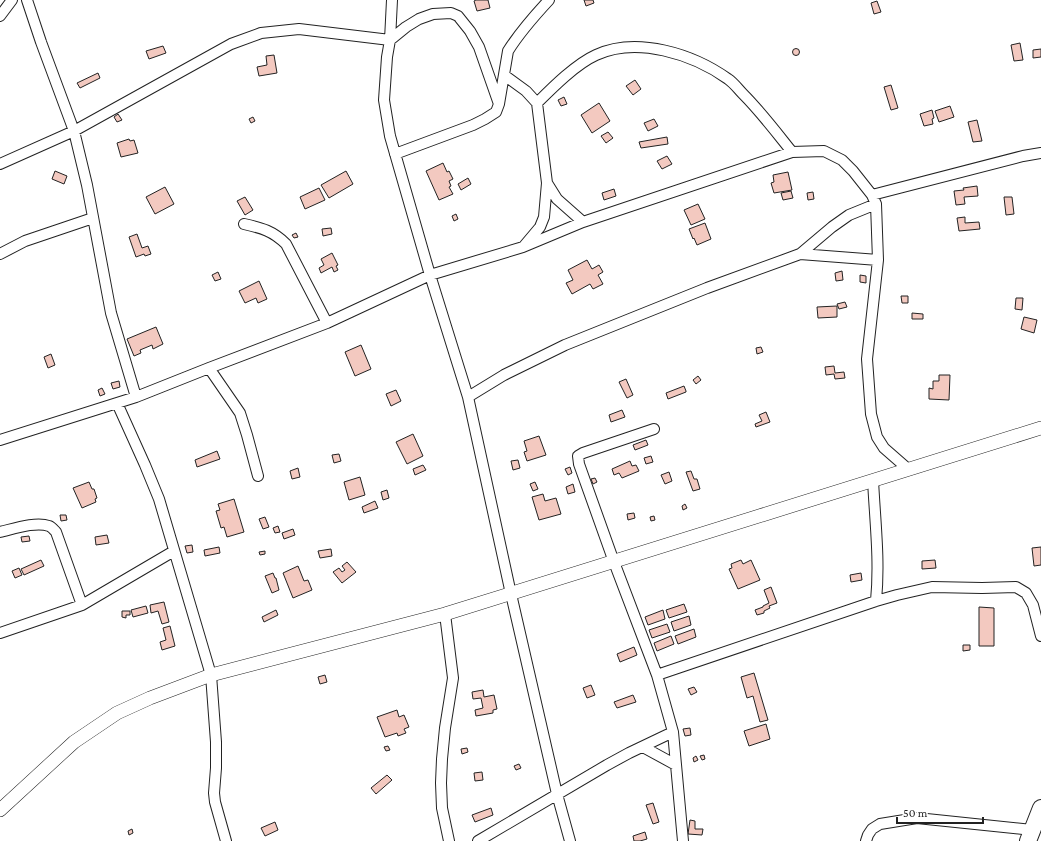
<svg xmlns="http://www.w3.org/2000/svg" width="1041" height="841" viewBox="0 0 1041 841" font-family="'Crimson Pro',serif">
<rect width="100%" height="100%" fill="#fff"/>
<path fill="#f3c9c0" stroke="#222" d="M476 0H488L490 8 477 11 474 1Z
M584 0H593L594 3 586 6Z
M877 1 881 12 874 14 871 3Z
M1020 43 1023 60 1014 61 1011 45Z
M163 46 166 53 149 59 146 51Z
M792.5 52a3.5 3.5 0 1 1 7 0a3.5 3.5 0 1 1-7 0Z
M1041 49V57L1033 58V50Z
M274 55 277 73 259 76 257 67 267 65 266 56Z
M98 73 100 78 80 88 77 83Z
M635 80 641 89 633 95 626 86Z
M891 85 898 108 891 110 884 87Z
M564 97 567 104 561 106 558 100Z
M599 103 610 121 592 133 581 115Z
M950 106 954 117 939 122 935 111Z
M932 110 934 118 932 119 933 124 924 126 920 114Z
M118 114 122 120 117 122 114 117Z
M253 117 255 121 251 123 249 119Z
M654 119 658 126 648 131 644 123Z
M977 120 982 141 973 142 968 122Z
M608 132 613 138 606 143 601 136Z
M667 137 668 144 641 148 639 142Z
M129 139 130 141 134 140 138 153 121 157 117 143Z
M667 156 672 164 662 169 657 161Z
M443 163 447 172 449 171 453 179 449 181 451 186 449 187 453 194 439 200 426 171Z
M55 171 67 176 64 184 52 179Z
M346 171 353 184 329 198 321 185Z
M788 172 792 190 774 193 771 183 774 182 773 175Z
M468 178 471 184 461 190 458 184Z
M977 186 978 196 964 197 965 204 956 205 954 191 964 190 963 188Z
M165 187 174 204 155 214 146 197Z
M319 188 325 200 305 209 300 197Z
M614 189 616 196 604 200 602 193Z
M791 191 793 198 783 200 781 193Z
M813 192 814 199 808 200 807 193Z
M245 197 253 210 245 215 237 201Z
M1004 197H1012L1014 214 1006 215Z
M698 204 705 219 691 225 684 210Z
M456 214 458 219 454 221 452 216Z
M965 217V223L979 222 980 229 959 231 957 218Z
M705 223 711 239 697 245 694 238 693 239 689 229Z
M331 228 332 234 323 236 322 229Z
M296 233 298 237 294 238 292 235Z
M137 234 142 248 148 246 151 254 145 256 144 254 136 257 129 237Z
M332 253 338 265 336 266 338 270 334 272 332 267 321 273 319 268 324 265 321 259Z
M587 260 592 269 599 265 603 272 598 275 603 284 593 289 590 284 572 294 566 283 573 280 568 270Z
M842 271 843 280 836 281 835 273Z
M218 272 221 279 215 281 212 275Z
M860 275 866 276V283L860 282Z
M259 281 267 299 258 303 256 298 245 303 239 291Z
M901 296H908V303H902Z
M1016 298H1023L1022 310 1015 309Z
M845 302 847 307 839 309 837 304Z
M837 306V317L818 318 817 307Z
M912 313 923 314V319H912Z
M1024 317 1037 320 1034 333 1021 329Z
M156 327 163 344 153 349 152 345 140 350 141 353 134 356 127 339Z
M361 345 371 369 355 376 345 352Z
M761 347 763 352 757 354 756 348Z
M51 354 55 365 48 368 44 357Z
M834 366 835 373 844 372 845 378 835 379 834 374 826 375 825 367Z
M939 375H950L949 400 929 399V388L933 389V381H939Z
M698 376 701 380 696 384 693 380Z
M626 379 633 395 627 398 619 382Z
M119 381 120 387 113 389 111 383Z
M684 386 686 391V392L668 399 666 393Z
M102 388 105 394 100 396 98 390Z
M396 390 401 401 391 406 386 394Z
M622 410 625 417 611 422 609 415Z
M766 412 770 422 756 427 755 424 762 421 759 415Z
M413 434 423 456 407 464 396 442Z
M539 436 546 455 527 461 524 452 527 451 524 441Z
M646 440 648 445 635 450 633 445Z
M217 451 220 459 197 467 195 460Z
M339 454 341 461 334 463 332 455Z
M651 456 653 462 646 464 644 458Z
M518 460 520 468 513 470 511 461Z
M630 461 632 466 636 465 639 471 622 478 619 473 614 475 612 469Z
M423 465 426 470 415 475 413 469Z
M570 467 572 473 568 475 565 469Z
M298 468 300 477 292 479 290 471Z
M691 471 694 479H697L700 489 693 491 686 472Z
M669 472 672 481 665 484 661 475Z
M360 477 365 495 349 500 344 482Z
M595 478 597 482 593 484 591 479Z
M89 482 92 489H94L97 498 95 499 96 502 82 508 73 488Z
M535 482 538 489 533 491 530 484Z
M573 484 575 492 568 494 566 487Z
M387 490 389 498 383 500 381 492Z
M543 494 545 501 556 498 561 514 539 520 532 497Z
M234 499 244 532 227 537 224 527 221 528 216 511 220 510 218 504Z
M375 501 378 508 364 513 362 507Z
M685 504 687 508 683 510 682 506Z
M634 513 635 518 628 520 627 514Z
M60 515H66L67 520 61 521Z
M654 516 655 520 651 521 650 517Z
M265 517 269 527 263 529 259 519Z
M278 526 280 532 275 533 273 528Z
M293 529 295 535 284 539 282 533Z
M107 535 109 543 96 545 95 537Z
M29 536 30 541 22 542 21 537Z
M192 545 193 552 187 553 185 546Z
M219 547 220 553 205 556 204 550Z
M1041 547V565L1034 566 1032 548Z
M331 549 332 556 320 558 318 551Z
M265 551V554L260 555 259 552Z
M41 560 44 566 24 575 21 569Z
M741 560 743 564 751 560 760 580 738 589 729 569 732 568 731 564Z
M935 560 936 568 922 569V561Z
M347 562 356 572 342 583 333 572 339 568 342 572 345 570 342 566Z
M298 566 304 581 308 580 312 590 293 598 283 573Z
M19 568 22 575 15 578 12 571Z
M273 573 275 578H276L279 590 272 593 265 576Z
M861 573 862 580 851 582 850 575Z
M771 587 777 603 769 606 770 608 764 611V613L757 615 755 610 763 607V606L769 603 764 590Z
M164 602 169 622 162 624 158 611 151 613 150 605Z
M684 604 687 612 669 618 666 610Z
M146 606 148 613 133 617 131 610Z
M979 607 994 608V646H979Z
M276 610 278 615 264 622 262 617Z
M663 610 665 619 648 625 645 617Z
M122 611H130V615H126V618L122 617Z
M689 616 691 625 674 631 671 622Z
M667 624 670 632 652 638 649 630Z
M170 626 175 646 162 650 160 642 166 640 163 628Z
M694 629 696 637 678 644 675 636Z
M671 636 674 644 657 651 654 643Z
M963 645H970V650L963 651Z
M634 647 637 655 620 662 617 654Z
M754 673 768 720 760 722 753 696 747 698 741 677Z
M325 675 327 682 320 684 318 677Z
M591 685 595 695 587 698 583 688Z
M694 687 697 692 691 695 688 689Z
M483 690 484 697 494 695 497 709 493 710V713L476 716 475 710 483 708 481 698 473 699 472 692Z
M633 695 636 702 617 708 614 702Z
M397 710 399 717 404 715 409 727 404 729 406 733 398 736 397 733 385 737 377 717Z
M766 724 770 739 749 746 744 731Z
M690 728 691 735 685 736 683 729Z
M388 746 390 750 386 751 384 747Z
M467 748 468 752 462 754 461 749Z
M704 755 705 759 702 760 700 756Z
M696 756 698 760 694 762 693 758Z
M519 764 521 768 516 770 514 766Z
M482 772 483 780 475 781 474 773Z
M387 775 392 780 376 794 371 788Z
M653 803 659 822 653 824 646 805Z
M491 808 493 815 475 822 472 815Z
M690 820 695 821V829H703L702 835 688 834Z
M275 822 278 830 265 836 261 828Z
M132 829 133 833 129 835 128 831Z
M645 832 647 839 640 841H634L633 836Z"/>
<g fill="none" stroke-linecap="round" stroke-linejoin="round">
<g stroke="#222" stroke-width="12">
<path id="minor" d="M27 0 41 42 74 131 87 185 111 313 136 397
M0 16 12 0
M504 75 526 91 537 103 547 183 557 199 583 222
M537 103C553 87 576 64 596 55 637 36 693 54 728 79 734 83 738 89 743 94 761 112 776 132 792 152
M499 104 479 47 470 31 458 16 451 13 433 14 419 19 406 27 390 40 387 57 384 100 390 136 430 275 468 397 511 594 557 794 570 841
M395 154 473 125 485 119 496 112 499 104 508 51C518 35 536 14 549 0
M0 164 74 131 231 44 261 33 299 29 390 40 392 0
M872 195 1023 156 1041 153
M244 224C262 228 273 231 286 244L327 323
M524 246 540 227 544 217 547 183
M0 254 25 241 93 218
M800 254 878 260
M209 368 240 413 247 435 258 476
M468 397 504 375 565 345 707 288 800 254 832 227 849 215 876 204
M117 403 145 465 159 499 211 675 216 742V768L214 793 215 802 226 841
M654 429 583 453 578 456 579 464 614 562 657 675
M0 440 136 397 209 368 327 323 430 275 523 247 583 222 792 152 824 151 842 160 853 171 872 195 876 204 878 260 867 359 871 414 877 437 884 448 908 469
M873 480C875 521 880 561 876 601
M0 532C13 529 36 521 49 526 52 527 54 530 56 532L82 605
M445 614 453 678 445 728 442 759 441 783 442 808 449 841
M0 633 82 605 174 551
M643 747 676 765
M478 841 607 765 629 753 673 732
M683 841 673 732 657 675 876 601 897 595 932 587 982 588 1016 587 1026 593 1033 605 1041 636
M866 841 868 835 872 829 880 824 917 818 1032 830"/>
</g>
<g stroke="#222" stroke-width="14">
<path id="tertiary" d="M0 810 74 742 117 713 150 698 211 675 445 614 1041 428"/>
</g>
<g stroke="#222" stroke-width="18">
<path id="primary" d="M1028 841 1041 808"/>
</g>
<use href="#minor" stroke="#fff" stroke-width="10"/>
<use href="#tertiary" stroke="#fff" stroke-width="13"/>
<use href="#primary" stroke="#fff" stroke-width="16"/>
</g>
<path d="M897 817v6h86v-6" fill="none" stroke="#222222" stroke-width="2"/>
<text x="903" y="817" font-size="12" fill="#222222" stroke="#ffffff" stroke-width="3" paint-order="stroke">50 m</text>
</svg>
